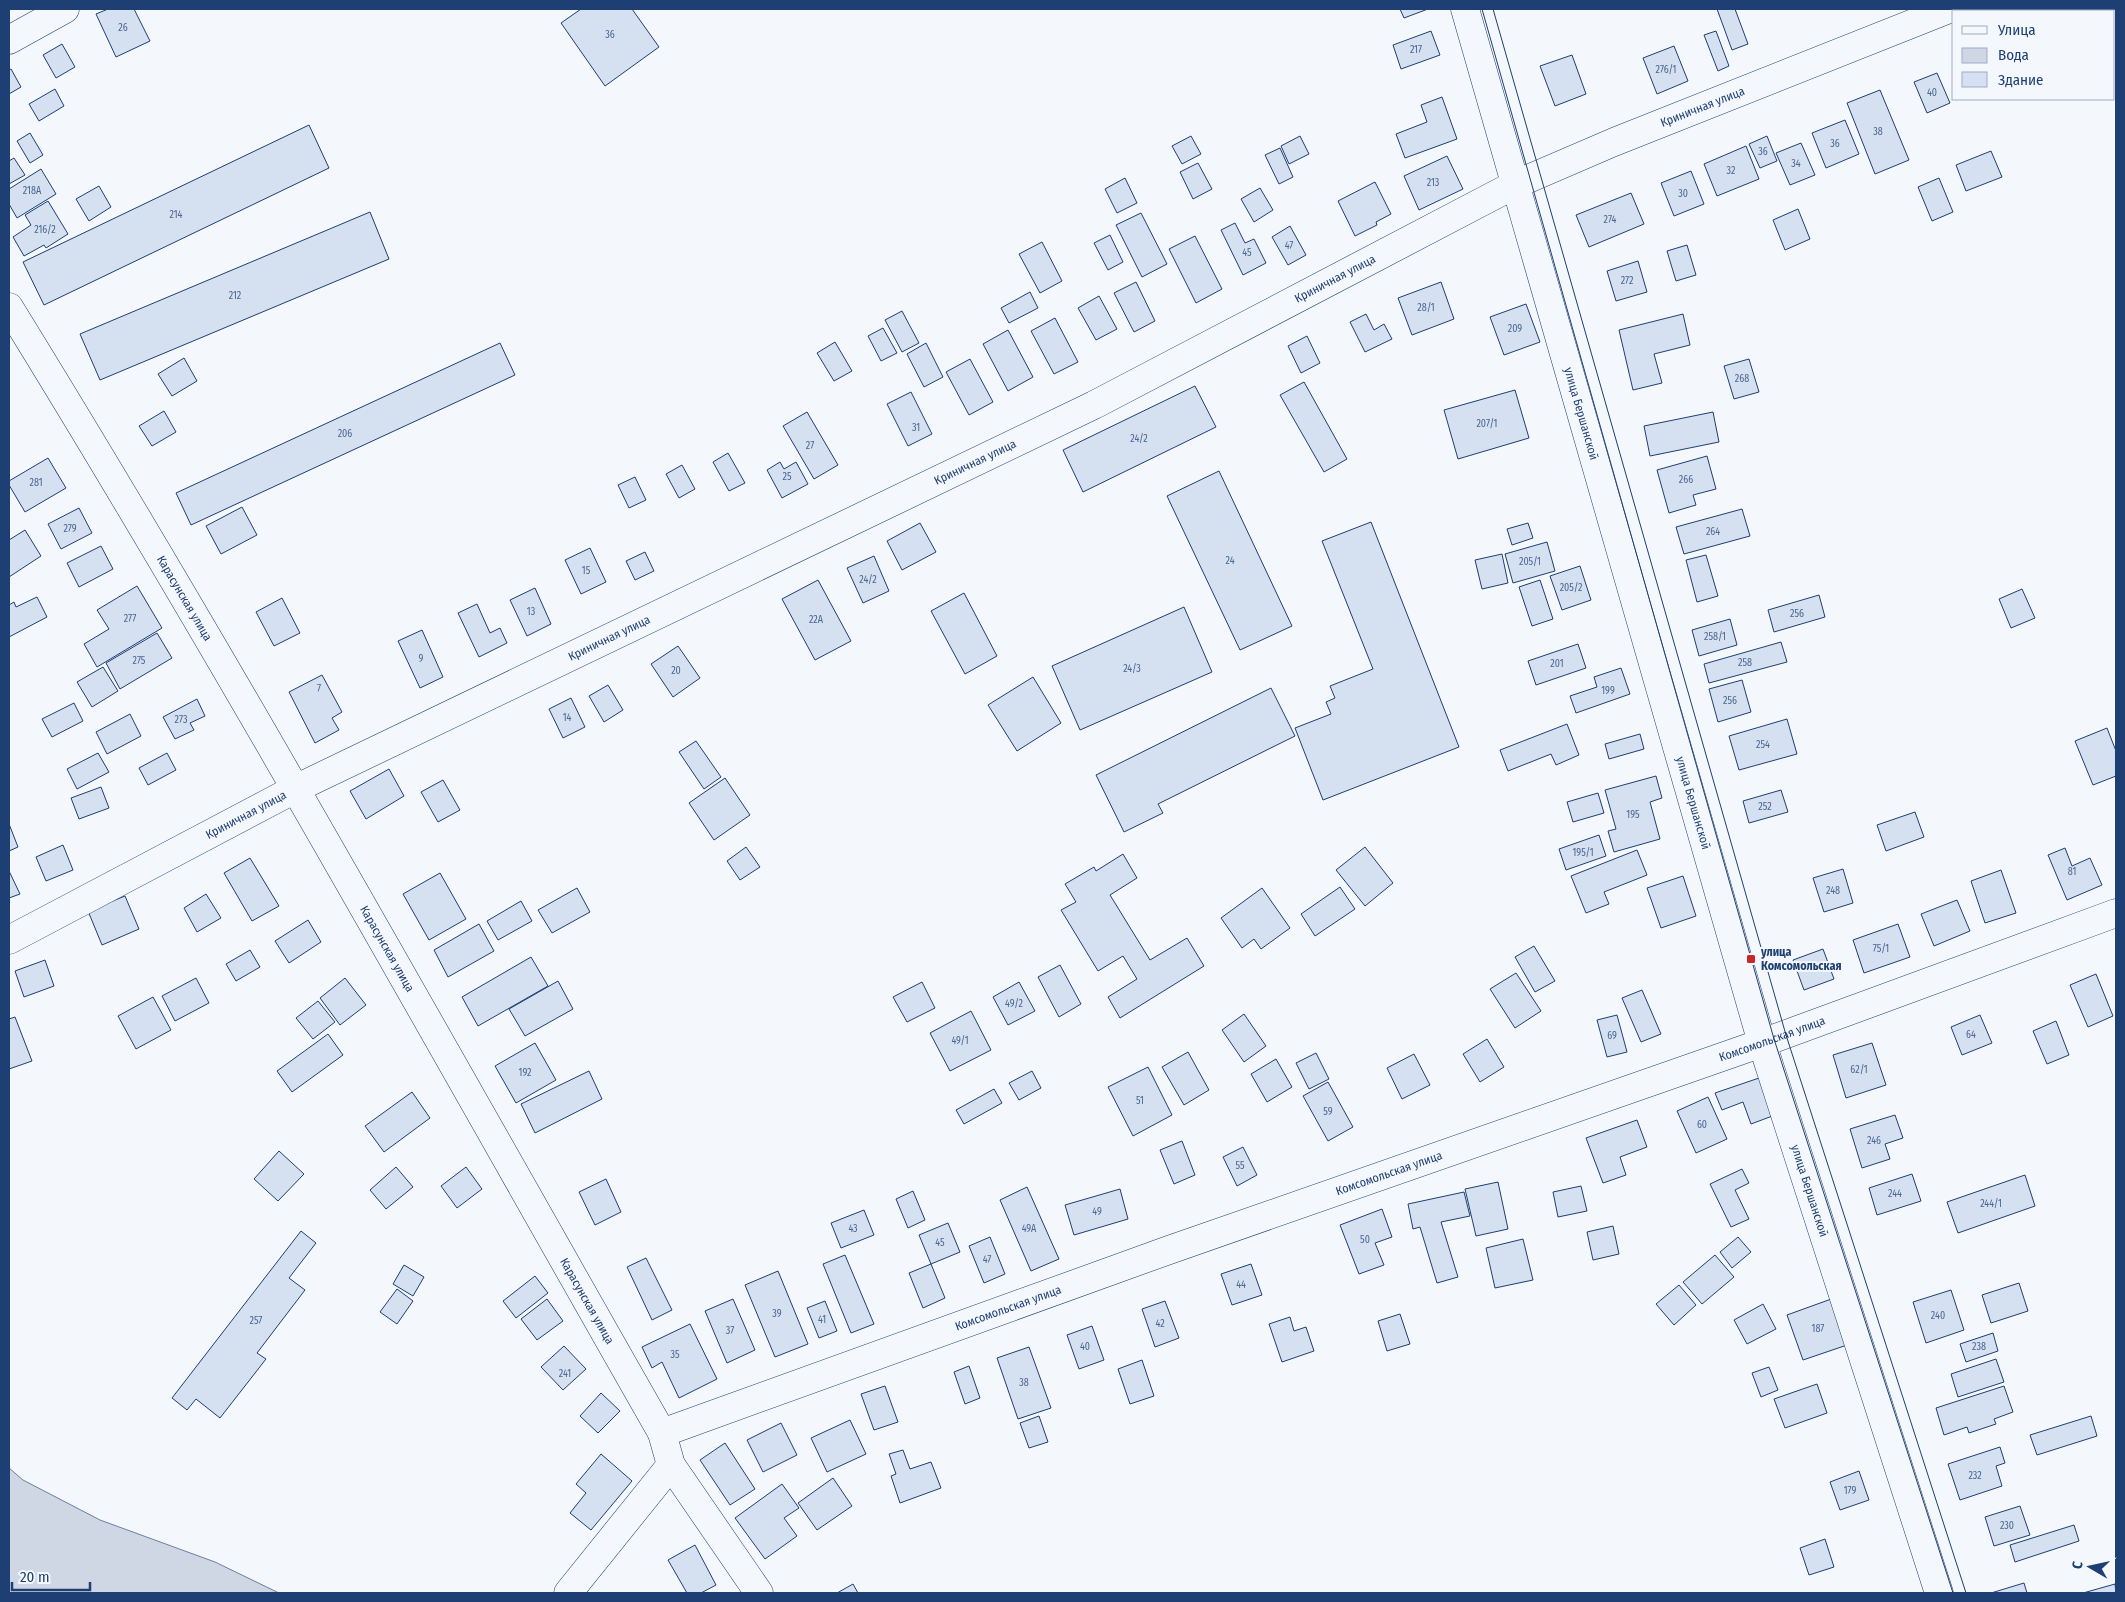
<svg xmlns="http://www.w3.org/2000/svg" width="2125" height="1602" viewBox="0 0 2125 1602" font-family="'Fira Sans Condensed',sans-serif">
<rect width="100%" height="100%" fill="#f4f7fb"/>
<path fill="#cfd7e4" stroke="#687fa3" d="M9 1468 23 1480 100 1520 215 1562 279 1593H9Z"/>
<path fill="#d5e0f0" stroke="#1d3f73" d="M108 9H134L150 41 116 57 96 14Z
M581 9H632L659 47 605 86 561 23Z
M1400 9H1428L1404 18Z
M1717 9H1735L1748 44 1732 50Z
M1431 31 1440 55 1401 69 1393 45Z
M1716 31 1729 66 1718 71 1704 35Z
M62 44 75 67 56 78 43 55Z
M1674 46 1688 81 1657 94 1643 58Z
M1572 55 1586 94 1555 106 1540 66Z
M11 69 21 87 9 94V70Z
M1937 73 1950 103 1927 113 1914 82Z
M55 89 64 106 39 121 29 104Z
M1880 90 1909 160 1875 174 1847 103Z
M1442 97 1457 139 1405 158 1396 134 1427 122 1421 105Z
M1845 120 1859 154 1826 168 1812 133Z
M309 125 329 168 44 305 23 262Z
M30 133 43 155 30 163 17 141Z
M1191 136 1201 154 1182 164 1172 146Z
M1300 136 1309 154 1289 164 1281 146Z
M1767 136 1777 161 1760 168 1749 144Z
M1801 143 1815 175 1790 185 1776 153Z
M1746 146 1759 179 1717 196 1704 164Z
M1280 148 1293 177 1279 184 1265 155Z
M1991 151 2002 177 1966 191 1956 165Z
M1447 156 1463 189 1419 210 1404 176Z
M14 158 25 175 9 184V161Z
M1198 163 1212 189 1193 199 1180 172Z
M41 169 56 194 17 218 9 204V189Z
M1691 171 1704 204 1674 216 1661 183Z
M1125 178 1137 203 1117 213 1105 189Z
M1939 178 1953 212 1932 221 1918 187Z
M1375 182 1391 214 1376 222 1377 225 1355 236 1338 201Z
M99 186 111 207 89 221 76 199Z
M1260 188 1273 210 1254 222 1241 199Z
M1631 193 1644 224 1589 247 1576 215Z
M48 201 68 234 46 248 44 245 24 256 13 237 31 225 25 215Z
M1798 209 1810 239 1785 250 1773 220Z
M370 212 389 259 100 380 80 334Z
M1141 213 1167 264 1142 277 1116 225Z
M1235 223 1245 243 1254 239 1266 263 1243 275 1221 230Z
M1290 226 1306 255 1288 265 1272 237Z
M1110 235 1123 262 1108 270 1094 243Z
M1195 236 1222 289 1196 303 1169 249Z
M1042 242 1062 281 1040 293 1019 254Z
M1687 245 1696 275 1676 281 1667 251Z
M1638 261 1647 292 1616 301 1607 271Z
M1136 282 1155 321 1134 332 1114 293Z
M1441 282 1454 319 1412 335 1398 298Z
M1030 292 1038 308 1009 323 1001 308Z
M1099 296 1117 329 1096 340 1078 308Z
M1526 304 1540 342 1504 355 1490 317Z
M902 311 919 343 902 352 885 320Z
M1366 314 1374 330 1384 324 1392 339 1365 352 1350 322Z
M1683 314 1690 345 1654 354 1662 383 1633 390 1619 330Z
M1055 318 1078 362 1054 374 1031 331Z
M883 328 897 353 881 361 868 336Z
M1008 330 1033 377 1008 391 983 344Z
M1307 336 1320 363 1301 373 1288 346Z
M835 342 852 371 834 381 817 353Z
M500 343 515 375 191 525 176 493Z
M926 343 943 377 924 387 907 354Z
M184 358 197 381 172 396 158 374Z
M970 359 993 402 969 415 946 372Z
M1749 359 1759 392 1734 399 1724 366Z
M1304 382 1347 459 1324 472 1280 395Z
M1195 386 1216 427 1083 492 1063 450Z
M1515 390 1529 438 1458 459 1444 410Z
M911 392 932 434 908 446 887 404Z
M164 411 176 432 152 446 139 426Z
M807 412 838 465 814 479 783 426Z
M1713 412 1719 442 1650 456 1644 426Z
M728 453 745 483 729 491 713 462Z
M1707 456 1716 489 1693 495 1696 505 1669 513 1657 470Z
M48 458 66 488 25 512 9 485V481Z
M780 462 784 469 796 462 808 484 782 498 767 470Z
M682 465 695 489 679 498 666 474Z
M1219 471 1292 626 1240 650 1167 496Z
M635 477 646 500 629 508 618 485Z
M242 507 257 535 221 554 206 526Z
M79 508 92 533 61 549 48 524Z
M1742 509 1750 536 1684 554 1676 527Z
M1371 522 1459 747 1323 800 1295 728 1331 714 1326 702 1335 698 1330 686 1373 669 1322 541Z
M920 523 936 552 902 570 887 541Z
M1528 523 1533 538 1512 545 1507 529Z
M25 530 41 556 9 577V540Z
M1547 542 1555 571 1513 583 1505 554Z
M101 546 113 569 79 587 67 563Z
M590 548 606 582 581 594 565 560Z
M645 552 654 571 635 580 626 561Z
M1502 554 1508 583 1482 589 1475 560Z
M1706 555 1718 596 1697 602 1686 560Z
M874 556 889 591 863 603 847 568Z
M1580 566 1591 600 1562 610 1550 576Z
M818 580 851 641 815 660 782 599Z
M1540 580 1553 619 1532 626 1519 587Z
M137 586 162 628 97 667 84 644 109 629 97 610Z
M535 588 551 624 527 636 510 600Z
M2022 589 2035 618 2011 628 1999 599Z
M964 593 997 656 965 674 931 611Z
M1819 595 1825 617 1774 632 1768 610Z
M37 597 47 617 9 637V605L14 602 16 607Z
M282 598 300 633 274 646 256 612Z
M477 604 490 633 500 628 507 643 479 657 458 613Z
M1184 607 1212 672 1080 730 1052 666Z
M1730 619 1737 645 1699 656 1692 630Z
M422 630 443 677 420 688 398 641Z
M157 633 172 658 120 689 106 663Z
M1781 642 1787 662 1709 683 1704 664Z
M1578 644 1586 668 1536 685 1528 661Z
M678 646 700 678 673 697 651 664Z
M103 667 118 691 92 707 77 682Z
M1621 668 1630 694 1576 713 1570 696 1597 687 1594 677Z
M322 675 342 712 332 718 339 730 315 743 289 692Z
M1033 677 1061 723 1017 751 988 705Z
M1742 680 1751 712 1718 722 1709 689Z
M608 685 623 710 604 722 589 696Z
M1271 688 1295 736 1158 804 1163 813 1124 832 1096 775Z
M571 698 585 727 563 738 549 709Z
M197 699 205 716 190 723 194 730 175 739 163 717Z
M74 703 83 721 52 737 42 719Z
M130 714 141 736 107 754 96 732Z
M1787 719 1797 754 1739 770 1729 736Z
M1567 724 1579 755 1556 765 1551 754 1508 771 1500 750Z
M2107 728 2116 751V776L2093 785 2075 741Z
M1640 734 1644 749 1609 759 1605 744Z
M696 741 721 777 704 789 679 752Z
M98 753 109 772 77 789 67 769Z
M167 753 176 770 148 785 139 768Z
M389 769 404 796 366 819 350 791Z
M1656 776 1662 798 1650 802 1660 839 1614 852 1608 831 1616 829 1605 790Z
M725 778 750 815 714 840 689 803Z
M443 780 460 810 438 822 421 792Z
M101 787 109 808 79 819 71 798Z
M1781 790 1788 812 1749 823 1743 801Z
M1598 793 1604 813 1573 822 1567 802Z
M1915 812 1924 837 1886 851 1877 825Z
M9 824 18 847 9 851Z
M1599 835 1606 856 1566 870 1559 849Z
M63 845 73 870 46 881 36 857Z
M746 847 760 867 740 880 727 861Z
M1365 847 1393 883 1365 906 1336 870Z
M2065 848 2072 866 2090 858 2102 885 2067 900 2048 855Z
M1637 850 1647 875 1604 892 1609 904 1586 913 1571 876Z
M1123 854 1137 878 1110 895 1150 960 1187 938 1204 966 1120 1018 1108 997 1137 979 1123 956 1098 971 1061 910 1076 902 1065 884 1094 867 1096 871Z
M250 858 279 906 252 921 224 873Z
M1843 869 1853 903 1824 912 1813 878Z
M2001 870 2016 913 1985 923 1971 881Z
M9 871 20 894 9 898Z
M440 873 466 919 429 940 403 894Z
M1683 876 1696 916 1661 928 1647 888Z
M1340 887 1355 909 1315 936 1301 914Z
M577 888 590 912 552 933 538 910Z
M1262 888 1290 928 1261 949 1254 939 1242 948 1221 918Z
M206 894 221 918 197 932 184 908Z
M125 896 139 929 102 945 88 911Z
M1957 900 1970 931 1934 946 1921 914Z
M521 901 532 921 498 940 487 921Z
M308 920 321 942 289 963 275 941Z
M479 924 494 951 448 977 434 950Z
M1898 924 1910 957 1864 973 1853 940Z
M1534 946 1555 981 1535 992 1515 957Z
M1823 949 1834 979 1804 990 1793 960Z
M250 950 260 967 236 981 226 964Z
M531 957 548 986 478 1026 462 997Z
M45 960 54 986 24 997 15 971Z
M1060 965 1081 1004 1059 1017 1038 977Z
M1516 973 1541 1011 1515 1028 1490 989Z
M2096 974 2113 1016 2088 1027 2070 985Z
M196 978 209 1003 175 1021 162 996Z
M345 978 366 1005 340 1025 320 998Z
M558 981 573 1009 525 1036 509 1009Z
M922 982 935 1008 907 1022 893 997Z
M1019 982 1035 1011 1008 1025 993 997Z
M1642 990 1661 1034 1641 1042 1622 998Z
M153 997 171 1030 136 1049 118 1016Z
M318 1001 335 1022 313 1039 296 1018Z
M971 1011 991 1050 950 1071 930 1033Z
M1244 1014 1266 1046 1244 1062 1222 1030Z
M1617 1015 1627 1052 1607 1057 1597 1020Z
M1980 1015 1992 1043 1962 1055 1951 1027Z
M15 1017 32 1061 9 1069V1019Z
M2056 1021 2069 1055 2047 1064 2033 1031Z
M328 1034 343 1055 292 1092 277 1071Z
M1487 1039 1504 1067 1480 1082 1463 1054Z
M535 1043 556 1080 516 1103 495 1066Z
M1872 1043 1886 1085 1846 1098 1833 1055Z
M1188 1052 1209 1090 1184 1105 1162 1067Z
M1316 1053 1329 1079 1309 1089 1296 1063Z
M1414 1054 1430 1085 1402 1099 1387 1068Z
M1276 1059 1292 1087 1267 1102 1251 1074Z
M1148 1067 1172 1115 1133 1136 1108 1087Z
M589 1071 602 1099 535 1133 521 1104Z
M1032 1071 1041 1088 1019 1100 1009 1083Z
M1762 1077 1775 1115 1751 1124 1743 1102 1722 1110 1715 1093Z
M1328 1082 1353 1127 1328 1141 1303 1096Z
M994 1089 1002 1103 964 1124 956 1110Z
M412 1092 430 1118 384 1152 365 1126Z
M1708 1097 1727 1139 1696 1153 1677 1111Z
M1895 1115 1903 1138 1885 1144 1890 1159 1862 1168 1850 1129Z
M1637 1120 1647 1147 1620 1157 1626 1175 1603 1183 1586 1138Z
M1182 1141 1195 1175 1174 1184 1160 1150Z
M1243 1147 1257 1175 1237 1186 1223 1157Z
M279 1151 304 1174 278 1201 254 1179Z
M396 1167 413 1187 386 1209 370 1190Z
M466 1167 482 1189 457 1208 441 1186Z
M1742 1169 1749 1183 1735 1190 1749 1219 1731 1227 1710 1184Z
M1912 1174 1921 1201 1877 1215 1869 1188Z
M2025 1175 2035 1206 1958 1233 1947 1202Z
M606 1179 621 1212 595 1225 579 1192Z
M1498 1182 1508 1229 1476 1236 1465 1189Z
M1581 1186 1587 1211 1558 1217 1553 1192Z
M1027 1187 1059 1259 1031 1271 1000 1200Z
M1120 1189 1128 1219 1074 1235 1065 1205Z
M913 1191 925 1220 908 1228 896 1199Z
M1464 1192 1470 1216 1441 1222 1458 1277 1437 1283 1420 1227 1413 1229 1408 1204Z
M1382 1209 1392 1237 1375 1243 1384 1265 1359 1274 1340 1225Z
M864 1210 874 1235 841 1248 831 1223Z
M948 1223 960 1252 931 1264 919 1235Z
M1613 1226 1619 1254 1593 1260 1587 1232Z
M301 1231 316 1243 289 1278 305 1290 257 1353 266 1359 220 1418 196 1399 187 1410 172 1398Z
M990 1237 1005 1274 984 1283 969 1246Z
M1738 1237 1751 1252 1732 1268 1720 1252Z
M1523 1239 1533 1280 1495 1288 1486 1248Z
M845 1255 874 1324 851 1333 823 1264Z
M1715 1255 1734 1277 1702 1304 1683 1282Z
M646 1258 672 1310 652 1320 627 1267Z
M931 1264 945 1298 923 1308 909 1273Z
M1251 1264 1262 1295 1232 1305 1221 1274Z
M404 1265 424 1277 413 1296 393 1284Z
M778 1271 808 1344 775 1357 745 1285Z
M535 1276 548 1293 516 1318 503 1301Z
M2019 1283 2028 1311 1991 1323 1982 1295Z
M1679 1285 1696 1305 1674 1325 1656 1304Z
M397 1289 413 1301 397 1324 380 1312Z
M1951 1290 1964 1330 1926 1343 1913 1302Z
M1834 1298 1850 1344 1803 1360 1787 1315Z
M547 1299 563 1321 537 1340 521 1319Z
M733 1299 755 1350 727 1363 705 1311Z
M825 1301 837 1331 819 1338 807 1308Z
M1165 1301 1179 1338 1155 1347 1142 1309Z
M1763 1304 1776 1329 1747 1344 1734 1320Z
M1400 1314 1410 1344 1387 1351 1378 1321Z
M1290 1317 1294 1331 1306 1327 1314 1351 1282 1362 1269 1324Z
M690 1324 717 1379 679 1398 662 1362 652 1368 642 1347Z
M1092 1326 1104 1360 1079 1369 1067 1335Z
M1993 1333 1998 1351 1966 1362 1960 1344Z
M564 1346 586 1369 563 1390 541 1367Z
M1029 1347 1051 1408 1018 1419 997 1358Z
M1996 1359 2004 1382 1958 1397 1951 1374Z
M1142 1360 1154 1396 1130 1404 1118 1369Z
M969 1366 980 1398 965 1404 954 1372Z
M1769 1367 1778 1390 1761 1397 1752 1373Z
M1817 1384 1827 1413 1785 1428 1774 1399Z
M885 1386 898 1422 874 1430 861 1394Z
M2004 1386 2013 1412 1994 1419 1996 1424 1969 1433 1967 1427 1944 1435 1936 1408Z
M601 1393 620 1411 598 1433 580 1416Z
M1039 1416 1048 1442 1029 1448 1020 1423Z
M2091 1416 2097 1436 2037 1455 2030 1435Z
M850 1420 866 1454 827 1472 811 1438Z
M781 1423 797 1455 763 1472 747 1440Z
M725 1443 755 1489 730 1505 700 1460Z
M2000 1447 2005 1463 1996 1466 2002 1486 1960 1500 1948 1464Z
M903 1450 910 1469 931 1462 941 1488 900 1503 891 1476 896 1474 889 1454Z
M601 1454 632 1481 591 1530 570 1513 586 1493 576 1484Z
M1859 1471 1869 1500 1840 1510 1830 1482Z
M833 1478 852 1506 817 1530 798 1503Z
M782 1484 799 1508 784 1518 797 1536 765 1559 735 1518Z
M2020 1506 2030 1535 1994 1546 1985 1517Z
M2074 1525 2079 1541 2015 1562 2010 1545Z
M1825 1539 1834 1567 1809 1575 1800 1548Z
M695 1545 716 1585 701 1593H687L668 1560Z
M2024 1583 2027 1593H1991Z
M853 1584 858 1593H837Z
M2115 1584 2116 1593H2083Z"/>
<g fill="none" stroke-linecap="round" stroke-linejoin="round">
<g stroke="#1d3f73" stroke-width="29">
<g id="minor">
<path id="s1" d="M1465 9 1762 1043 1939 1593"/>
<path d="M9 40 65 9"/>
<path id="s2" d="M9 307C237 676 447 1056 662 1433L671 1465 759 1593"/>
<path id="s3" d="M9 940 295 789 1094 405 1514 185 1614 142 1949 9"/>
<path id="s4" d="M662 1433 1169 1250 1762 1043 2116 913"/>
<path d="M568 1593 671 1465"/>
</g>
</g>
<use href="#minor" stroke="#f4f7fb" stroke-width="28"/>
<path stroke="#1d3f73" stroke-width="1" d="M1482 9 1774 1039 1953 1593
M1493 9 1786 1035 1966 1593"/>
</g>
<rect fill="#c62828" stroke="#f4f7fb" stroke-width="2" x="1746" y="954" width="10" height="10" rx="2.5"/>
<g text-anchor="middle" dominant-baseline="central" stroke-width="4" stroke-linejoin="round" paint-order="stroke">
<g font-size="10" fill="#4b6792">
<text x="123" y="28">26</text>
<text x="610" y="35">36</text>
<text x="1416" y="50">217</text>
<text x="1666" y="70">276/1</text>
<text x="1932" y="93">40</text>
<text x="1878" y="132">38</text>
<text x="1835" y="144">36</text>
<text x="1763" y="152">36</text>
<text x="1796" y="164">34</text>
<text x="1731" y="171">32</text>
<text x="1433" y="183">213</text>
<text x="32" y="191">218А</text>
<text x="1683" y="194">30</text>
<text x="176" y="215">214</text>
<text x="1610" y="220">274</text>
<text x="45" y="230">216/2</text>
<text x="1289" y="246">47</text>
<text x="1247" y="253">45</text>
<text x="1627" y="281">272</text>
<text x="235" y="296">212</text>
<text x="1426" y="308">28/1</text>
<text x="1515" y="329">209</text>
<text x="1742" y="379">268</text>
<text x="1487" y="424">207/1</text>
<text x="916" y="428">31</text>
<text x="345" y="434">206</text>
<text x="1139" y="439">24/2</text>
<text x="810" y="446">27</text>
<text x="787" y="477">25</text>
<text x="1686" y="480">266</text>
<text x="36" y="483">281</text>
<text x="70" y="529">279</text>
<text x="1713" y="532">264</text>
<text x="1230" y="561">24</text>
<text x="1530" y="562">205/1</text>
<text x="586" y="571">15</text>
<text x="868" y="580">24/2</text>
<text x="1571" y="588">205/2</text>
<text x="531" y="612">13</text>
<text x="1797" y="614">256</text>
<text x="130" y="619">277</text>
<text x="816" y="620">22А</text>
<text x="1715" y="637">258/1</text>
<text x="421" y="659">9</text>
<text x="139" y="661">275</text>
<text x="1745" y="663">258</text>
<text x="1557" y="664">201</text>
<text x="1132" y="669">24/3</text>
<text x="676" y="671">20</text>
<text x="319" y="689">7</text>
<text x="1608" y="691">199</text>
<text x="1730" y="701">256</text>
<text x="567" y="718">14</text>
<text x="181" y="720">273</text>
<text x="1763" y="745">254</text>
<text x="1765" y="807">252</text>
<text x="1633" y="815">195</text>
<text x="1583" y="853">195/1</text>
<text x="2072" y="872">81</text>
<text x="1833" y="891">248</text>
<text x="1881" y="949">75/1</text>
<text x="1014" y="1004">49/2</text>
<text x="1971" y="1035">64</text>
<text x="1612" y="1036">69</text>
<text x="960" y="1041">49/1</text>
<text x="1859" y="1070">62/1</text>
<text x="525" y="1073">192</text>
<text x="1140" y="1101">51</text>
<text x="1328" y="1112">59</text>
<text x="1702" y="1125">60</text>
<text x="1874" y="1141">246</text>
<text x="1240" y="1166">55</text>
<text x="1895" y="1194">244</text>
<text x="1991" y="1204">244/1</text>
<text x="1097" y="1212">49</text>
<text x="853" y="1229">43</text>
<text x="1029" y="1229">49А</text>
<text x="1365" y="1240">50</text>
<text x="940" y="1243">45</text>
<text x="987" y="1260">47</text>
<text x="1241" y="1285">44</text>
<text x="777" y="1314">39</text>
<text x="1938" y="1316">240</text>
<text x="822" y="1320">41</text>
<text x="256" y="1321">257</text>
<text x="1160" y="1324">42</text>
<text x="1818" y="1329">187</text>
<text x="730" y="1331">37</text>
<text x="1085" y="1347">40</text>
<text x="1979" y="1347">238</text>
<text x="675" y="1355">35</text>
<text x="565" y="1374">241</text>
<text x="1024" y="1383">38</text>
<text x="1975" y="1476">232</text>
<text x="1850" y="1491">179</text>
<text x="2007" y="1526">230</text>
</g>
<g font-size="12" fill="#1d3f73" stroke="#f4f7fb">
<text stroke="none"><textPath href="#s3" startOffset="1888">Криничная улица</textPath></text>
<text stroke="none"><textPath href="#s3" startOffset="1482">Криничная улица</textPath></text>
<text stroke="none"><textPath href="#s1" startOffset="421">улица Бершанской</textPath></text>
<text stroke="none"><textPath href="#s3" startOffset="1078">Криничная улица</textPath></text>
<text stroke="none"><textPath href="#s2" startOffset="340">Карасунская улица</textPath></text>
<text stroke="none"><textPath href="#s3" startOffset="672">Криничная улица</textPath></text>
<text stroke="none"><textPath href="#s1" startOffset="826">улица Бершанской</textPath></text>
<text stroke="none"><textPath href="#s3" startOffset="268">Криничная улица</textPath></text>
<text stroke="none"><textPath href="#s2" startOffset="745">Карасунская улица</textPath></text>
<text stroke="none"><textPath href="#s4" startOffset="1178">Комсомольская улица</textPath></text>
<text stroke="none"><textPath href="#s4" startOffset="772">Комсомольская улица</textPath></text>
<text stroke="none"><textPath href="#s1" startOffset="1231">улица Бершанской</textPath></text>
<text stroke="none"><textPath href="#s2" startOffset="1150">Карасунская улица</textPath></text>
<text stroke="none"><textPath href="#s4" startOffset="368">Комсомольская улица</textPath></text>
</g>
<g font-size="12" font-weight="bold" fill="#1d3f73" stroke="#f4f7fb" text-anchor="start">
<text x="1761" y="952">улица<tspan x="1761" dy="14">Комсомольская</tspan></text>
</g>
</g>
<rect width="2125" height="1602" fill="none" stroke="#1d3f73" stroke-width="20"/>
<rect x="1952" y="10" width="162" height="90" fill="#f4f7fb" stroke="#9eadc5"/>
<rect x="1962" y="26" width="25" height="8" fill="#f4f7fb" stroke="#9eadc5"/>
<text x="1998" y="35" font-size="15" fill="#1d3f73">Улица</text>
<rect x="1962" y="48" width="25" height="15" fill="#cfd7e4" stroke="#9eadc5"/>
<text x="1998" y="60" font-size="15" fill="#1d3f73">Вода</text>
<rect x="1962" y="72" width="25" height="15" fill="#d5e0f0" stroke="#9eadc5"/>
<text x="1998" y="85" font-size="15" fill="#1d3f73">Здание</text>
<g transform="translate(2090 1567) rotate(279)" stroke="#f4f7fb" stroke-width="4" paint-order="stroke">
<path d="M0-4L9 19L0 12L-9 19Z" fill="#1d3f73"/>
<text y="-8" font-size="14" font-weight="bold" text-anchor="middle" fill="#1d3f73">С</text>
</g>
<path d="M12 1582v8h78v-8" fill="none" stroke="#1d3f73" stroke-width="2.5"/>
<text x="20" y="1582" font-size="15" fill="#1d3f73" stroke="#f4f7fb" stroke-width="4" paint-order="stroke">20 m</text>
</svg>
